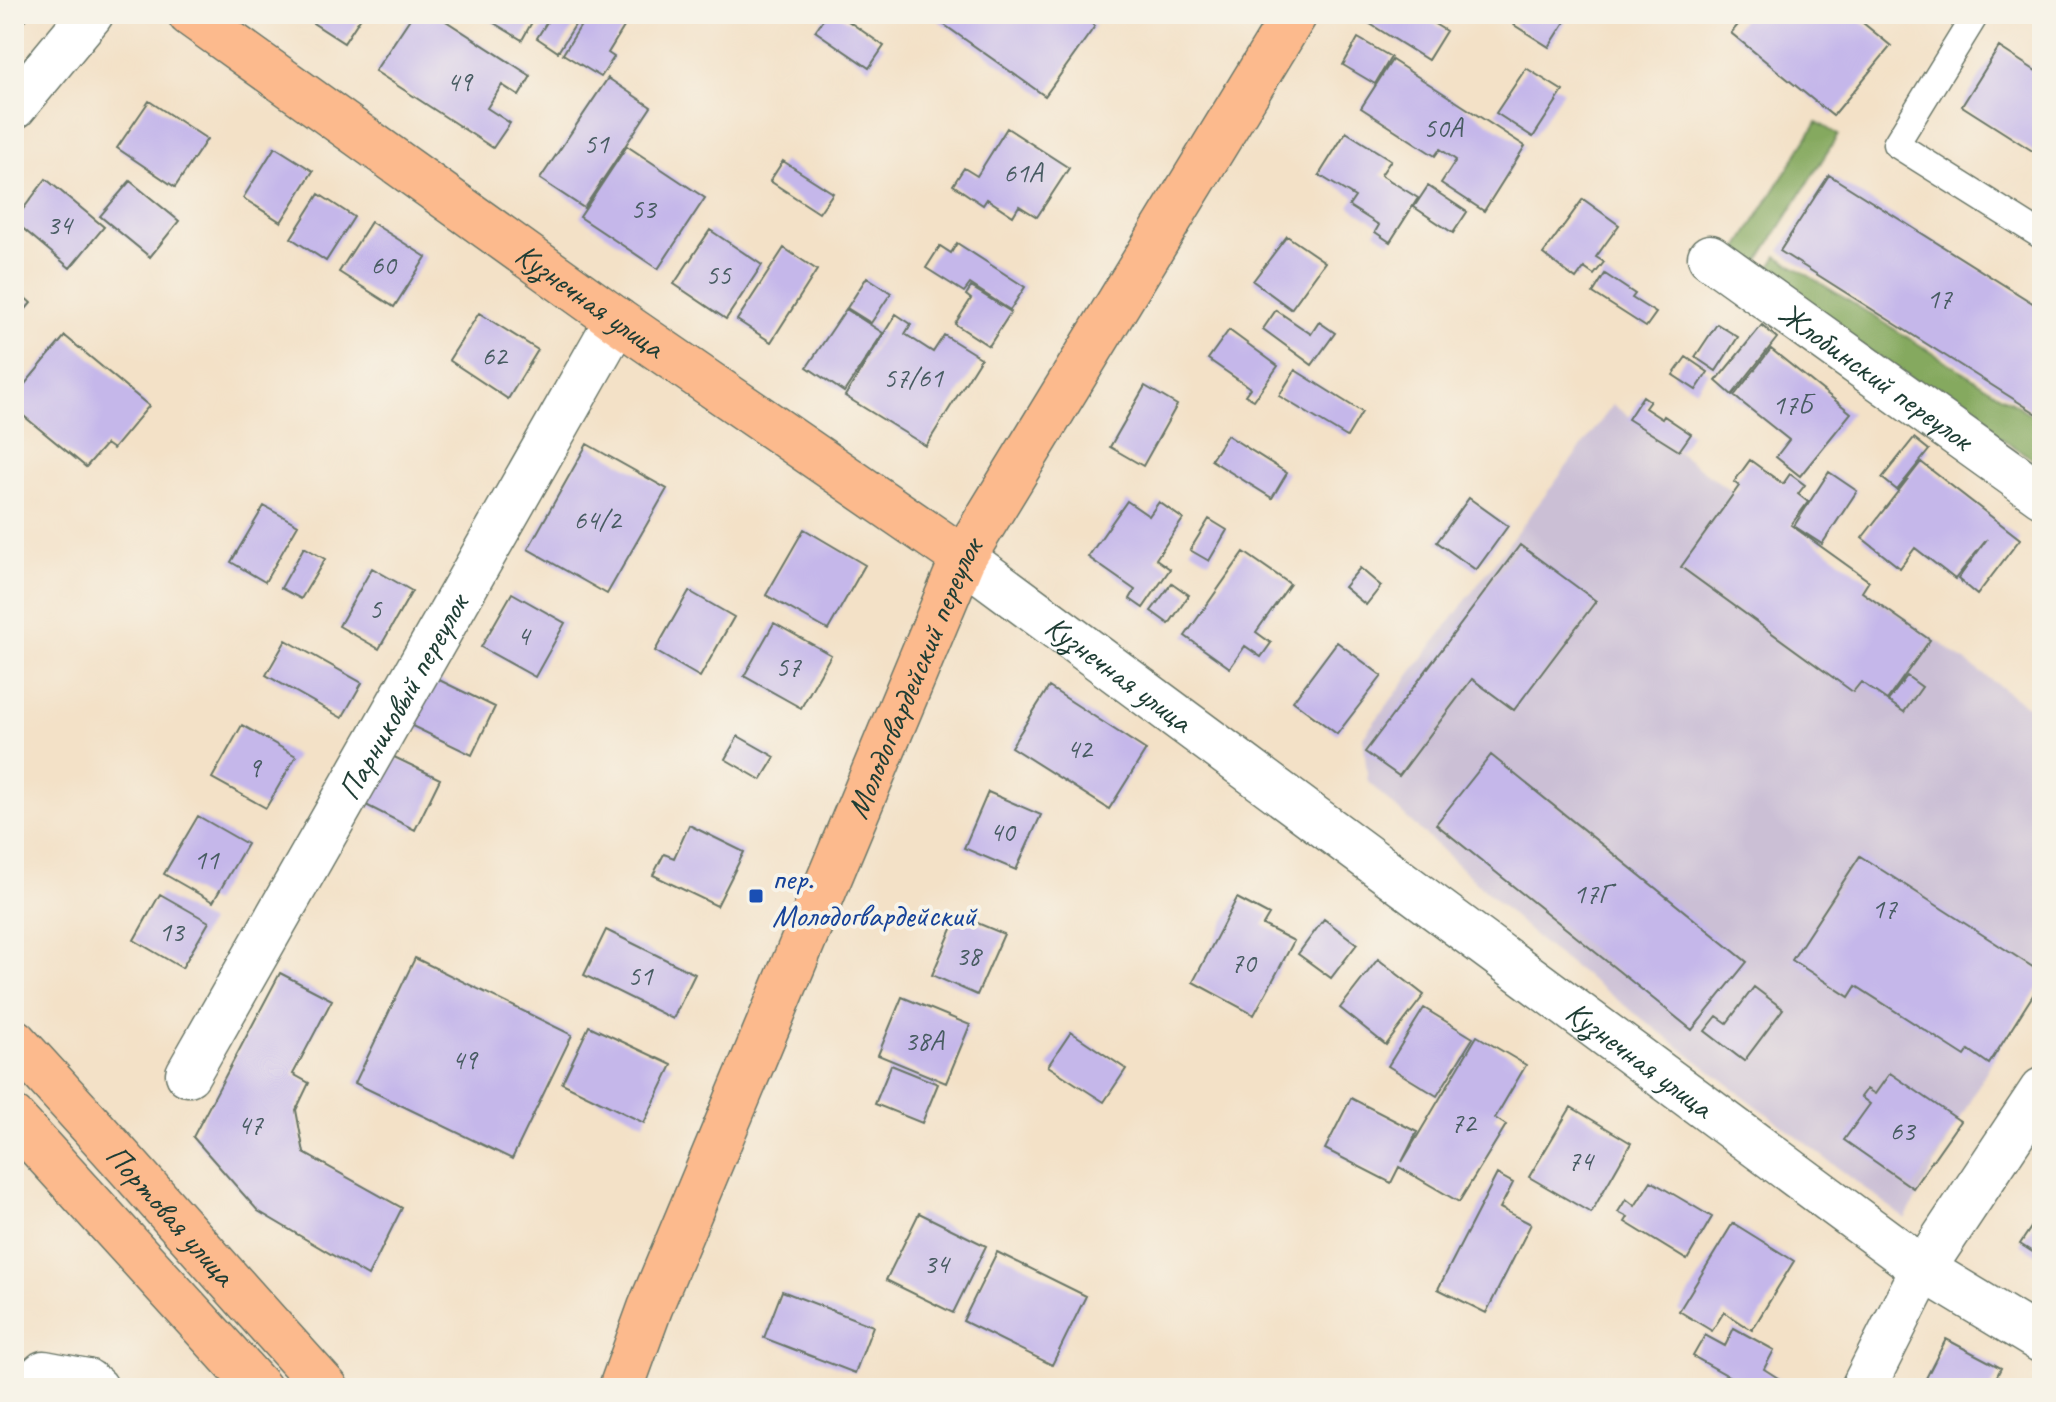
<svg xmlns="http://www.w3.org/2000/svg" width="2056" height="1402" viewBox="0 0 2056 1402" font-family="Caveat,sans-serif">
<rect width="100%" height="100%" fill="#f7f3e8"/>
<filter id="ink" filterUnits="userSpaceOnUse"><feTurbulence type="fractalNoise" baseFrequency=".0125" numOctaves="2"/><feDisplacementMap in="SourceGraphic" scale="16" xChannelSelector="R" yChannelSelector="G"/><feConvolveMatrix kernelMatrix="1 2 1 2 8 2 1 2 1" color-interpolation-filters="sRGB"/></filter>
<filter id="wash" filterUnits="userSpaceOnUse"><feTurbulence type="fractalNoise" baseFrequency=".006" numOctaves="4" result="noise"/><feDisplacementMap in="SourceGraphic" scale="32" xChannelSelector="R" yChannelSelector="G"/><feGaussianBlur stdDeviation="1.8" result="paint"/><feColorMatrix in="noise" values="0 0 0 0 0 0 0 0 0 0 0 0 0 0 0 0 0 1.4 0 .05"/><feComposite in="paint" operator="in"/></filter>
<g filter="url(#wash)">
<rect width="100%" height="100%" fill="#f3e1c7"/>
<path fill="#cbbfd5" d="M1613 405 2042 717V970L1905 1219 1540 941 1368 782 1363 737Z"/>
<path fill="#85a95e" stroke="#527349" stroke-width="2" d="M1817 122 1838 135 1753 270 1732 258Z
M1777 256 2042 421V465L1762 280Z"/>
<g id="blocks">
<path fill="#c5b7ea" d="M14 14H31L14 33Z
M299 14H363L344 43Z
M413 14H435L531 76 519 96 502 85 487 108 510 123 493 148 375 71Z
M493 14H521L532 22 522 40 489 20Z
M552 14H582L558 52 537 38Z
M588 14H632L608 53 614 57 601 77 563 54Z
M827 14H838L884 46 869 68 815 31Z
M929 14H1078L1095 26 1045 96Z
M1372 14H1418L1446 31 1428 60 1367 22Z
M1521 14H1570L1549 47 1514 25Z
M1747 14H1852L1891 46 1833 116 1731 33Z
M1358 38 1391 57 1375 84 1343 65Z
M1999 47 2042 75V157L1962 106Z
M1392 60 1525 146 1484 211 1441 183 1456 160 1440 149 1435 156 1361 108Z
M1526 68 1563 91 1533 137 1496 113Z
M608 78 651 107 584 208 540 179Z
M149 101 207 139 175 187 117 148Z
M1007 128 1069 168 1037 217 1019 206 1013 216 987 199 983 205 953 185 964 168 977 176Z
M1346 132 1391 160 1381 175 1418 198 1390 242 1375 232 1379 225 1349 206 1355 197 1319 175Z
M627 146 705 198 658 269 580 217Z
M275 147 313 171 281 222 243 198Z
M783 161 833 193 819 213 770 181Z
M1829 175 2042 309V417L1780 251Z
M46 179 104 227 70 268 14 221Z
M130 181 179 221 150 257 100 216Z
M1428 186 1467 212 1453 233 1414 207Z
M319 194 354 217 326 261 291 238Z
M1583 199 1619 225 1596 257 1604 262 1594 275 1584 268 1576 279 1543 254Z
M371 222 426 257 394 307 339 272Z
M710 230 762 265 726 319 674 284Z
M1287 236 1325 262 1291 309 1253 281Z
M957 243 1025 287 1010 310 970 284 964 292 926 268 940 246 951 253Z
M784 248 817 270 771 342 737 320Z
M1605 274 1635 294 1632 298 1656 313 1646 327 1593 293Z
M867 277 891 293 871 323 847 308Z
M971 287 1011 312 989 346 955 324 971 299 966 295Z
M14 288 31 303 14 323Z
M846 309 883 333 844 392 807 367Z
M1276 310 1311 334 1319 322 1335 333 1312 365 1263 329Z
M479 313 538 350 508 399 449 360Z
M896 314 911 324 905 334 933 352 944 335 981 358 926 446 845 396Z
M1717 324 1738 337 1716 371 1695 357Z
M1762 325 1777 338 1732 395 1716 381Z
M1229 330 1278 366 1254 400 1245 395 1250 388 1208 359Z
M65 336 149 406 113 449 106 444 86 467 14 408V397Z
M1771 349 1851 413 1800 476 1776 457 1789 440 1734 396Z
M1686 357 1708 372 1696 390 1673 375Z
M1295 370 1362 412 1347 437 1279 396Z
M1145 386 1177 405 1143 466 1110 447Z
M1643 396 1650 401 1645 408 1662 419 1664 416 1691 434 1679 451 1628 419Z
M1227 435 1287 473 1272 498 1211 460Z
M1914 438 1929 450 1897 490 1882 478Z
M587 444 667 489 607 594 528 549Z
M1750 460 1783 484 1790 474 1805 485 1798 494 1808 502 1791 525 1869 581 1862 592 1930 640 1887 700 1861 682 1853 692 1681 567 1739 486 1734 482Z
M1921 462 2020 539 1977 595 1958 579 1987 539 1955 579 1915 548 1900 568 1862 538Z
M1829 472 1857 491 1822 544 1794 526Z
M1469 498 1508 526 1476 570 1437 542Z
M1127 501 1149 516 1159 502 1183 519 1156 559 1170 569 1143 608 1130 599 1135 590 1088 557Z
M264 506 298 525 265 582 231 562Z
M1209 519 1227 530 1209 561 1190 550Z
M804 529 865 565 828 630 766 595Z
M1520 545 1596 601 1514 710 1472 679 1399 776 1365 752Z
M304 547 325 559 301 599 281 588Z
M1244 552 1290 584 1256 632 1271 643 1261 657 1245 646 1230 668 1185 636Z
M372 568 412 591 379 649 339 626Z
M1360 568 1381 586 1366 605 1344 587Z
M1172 583 1189 595 1169 624 1151 611Z
M689 591 734 617 700 677 655 651Z
M512 593 565 623 535 677 481 647Z
M774 623 831 655 801 708 744 676Z
M286 640 362 683 342 718 266 675Z
M1337 642 1382 676 1337 734 1293 701Z
M431 676 495 707 472 755 408 724Z
M1907 676 1922 687 1904 712 1888 701Z
M1049 687 1146 750 1109 809 1011 747Z
M242 725 296 756 266 808 212 778Z
M738 736 775 757 761 780 725 759Z
M390 755 440 779 415 830 366 805Z
M1491 755 1747 962 1692 1030 1436 824Z
M988 792 1041 815 1016 870 964 848Z
M198 816 247 844 213 902 164 874Z
M689 825 744 852 717 906 653 875 664 854 674 858Z
M1860 856 2042 973V981L1989 1064 1969 1050 1965 1056 1856 986 1849 997 1792 960Z
M160 894 209 922 182 968 134 940Z
M1237 898 1269 915 1263 925 1294 941 1254 1015 1193 982Z
M958 915 1004 934 977 995 932 975Z
M1324 919 1357 944 1331 978 1298 954Z
M606 930 695 974 673 1019 584 975Z
M415 958 572 1035 512 1159 355 1083Z
M1378 959 1424 995 1386 1045 1340 1008Z
M280 973 332 1000 293 1074 309 1083 296 1110 304 1153 402 1208 368 1276 258 1211 193 1137Z
M1754 987 1783 1009 1744 1061 1705 1031 1717 1016 1727 1023Z
M902 997 970 1025 946 1083 878 1055Z
M1424 1008 1473 1038 1437 1096 1388 1066Z
M589 1026 672 1065 644 1123 562 1083Z
M1071 1032 1126 1069 1104 1102 1048 1066Z
M1477 1036 1526 1065 1495 1118 1506 1125 1459 1202 1399 1167 1391 1183 1325 1149 1351 1098 1417 1132 1402 1162Z
M891 1065 938 1084 922 1123 875 1104Z
M1890 1073 1960 1121 1913 1188 1844 1140 1870 1104 1861 1097 1867 1089 1875 1094Z
M1571 1107 1631 1143 1591 1213 1529 1177Z
M1497 1174 1513 1183 1500 1208 1531 1224 1486 1313 1438 1289Z
M1651 1181 1712 1217 1687 1260 1625 1222 1628 1217 1618 1212 1626 1199 1635 1206Z
M2042 1211V1258L2020 1244Z
M919 1213 986 1246 953 1313 886 1280Z
M1733 1223 1794 1261 1752 1330 1724 1312 1712 1331 1679 1311Z
M997 1252 1086 1296 1052 1365 963 1321Z
M782 1291 873 1326 855 1373 764 1338Z
M1734 1328 1774 1350 1764 1369 1778 1378 1772 1388H1750L1693 1356 1705 1335 1725 1346Z
M1946 1339 2001 1368 1991 1388H1921Z"/>
</g>
</g>
<g filter="url(#ink)">
<use href="#blocks" fill-opacity="0" stroke="#697667" stroke-width="2"/>
<g fill="none" stroke-linecap="round" stroke-linejoin="round">
<g stroke="#697667" stroke-width="29">
<path id="service" d="M1976 14 1896 144 2042 236"/>
</g>
<g stroke="#697667" stroke-width="47">
<g id="minor">
<path d="M14 107 91 14"/>
<path id="s1" d="M1710 257 2042 495"/>
<path id="s2" d="M963 558 1923 1269 2042 1341"/>
<path id="s3" d="M188 1074 617 320"/>
<path d="M27 1388 44 1373 87 1381 96 1388"/>
<path d="M1863 1388 1923 1269 2042 1090"/>
</g>
</g>
<g stroke="#697667" stroke-width="47">
<g id="primary">
<path id="s4" d="M190 14 617 320 963 558"/>
<path id="s5" d="M14 1041C120 1155 221 1273 326 1388"/>
<path d="M14 1119 259 1388"/>
<path id="s6" d="M621 1388 650 1308 963 558 1295 14"/>
</g>
</g>
<use href="#service" stroke="#fff" stroke-width="26"/>
<use href="#minor" stroke="#fff" stroke-width="44"/>
<use href="#primary" stroke="#fcba8d" stroke-width="44"/>
</g>
</g>
<rect fill="#1a4fb4" stroke="#f7f3e8" stroke-width="3" x="748" y="888" width="16" height="16" rx="4"/>
<g text-anchor="middle" dominant-baseline="central" stroke-width="8" stroke-linejoin="round" paint-order="stroke">
<g font-size="28" fill="#485c62">
<text x="459" y="81">49</text>
<text x="1443" y="127">50А</text>
<text x="596" y="143">51</text>
<text x="1023" y="172">61А</text>
<text x="643" y="208">53</text>
<text x="59" y="224">34</text>
<text x="383" y="264">60</text>
<text x="718" y="274">55</text>
<text x="1939" y="298">17</text>
<text x="494" y="355">62</text>
<text x="913" y="377">57/61</text>
<text x="1792" y="404">17Б</text>
<text x="597" y="519">64/2</text>
<text x="375" y="608">5</text>
<text x="523" y="635">4</text>
<text x="788" y="666">57</text>
<text x="1079" y="748">42</text>
<text x="254" y="767">9</text>
<text x="1002" y="831">40</text>
<text x="206" y="859">11</text>
<text x="1592" y="893">17Г</text>
<text x="1884" y="908">17</text>
<text x="171" y="931">13</text>
<text x="968" y="955">38</text>
<text x="1243" y="962">70</text>
<text x="640" y="975">51</text>
<text x="924" y="1040">38А</text>
<text x="464" y="1059">49</text>
<text x="1463" y="1122">72</text>
<text x="250" y="1124">47</text>
<text x="1902" y="1130">63</text>
<text x="1580" y="1160">74</text>
<text x="936" y="1263">34</text>
</g>
<g font-size="32" fill="#1f3d34" stroke="#f7f3e8">
<text stroke="none"><textPath href="#s4" startOffset="492">Кузнечная улица</textPath></text>
<text stroke="none"><textPath href="#s1" startOffset="204">Жлобинский переулок</textPath></text>
<text stroke="none"><textPath href="#s2" startOffset="194">Кузнечная улица</textPath></text>
<text stroke="none"><textPath href="#s6" startOffset="768">Молодогвардейский переулок</textPath></text>
<text stroke="none"><textPath href="#s3" startOffset="434">Парниковый переулок</textPath></text>
<text stroke="none"><textPath href="#s2" startOffset="842">Кузнечная улица</textPath></text>
<text stroke="none"><textPath href="#s5" startOffset="234">Портовая улица</textPath></text>
</g>
<g font-size="32" fill="#164399" stroke="#f7f3e8" text-anchor="start">
<text x="772" y="878">пер.<tspan x="772" dy="37">Молодогвардейский</tspan></text>
</g>
</g>
<rect width="2056" height="1402" fill="none" stroke="#f7f3e8" stroke-width="48"/>
</svg>
